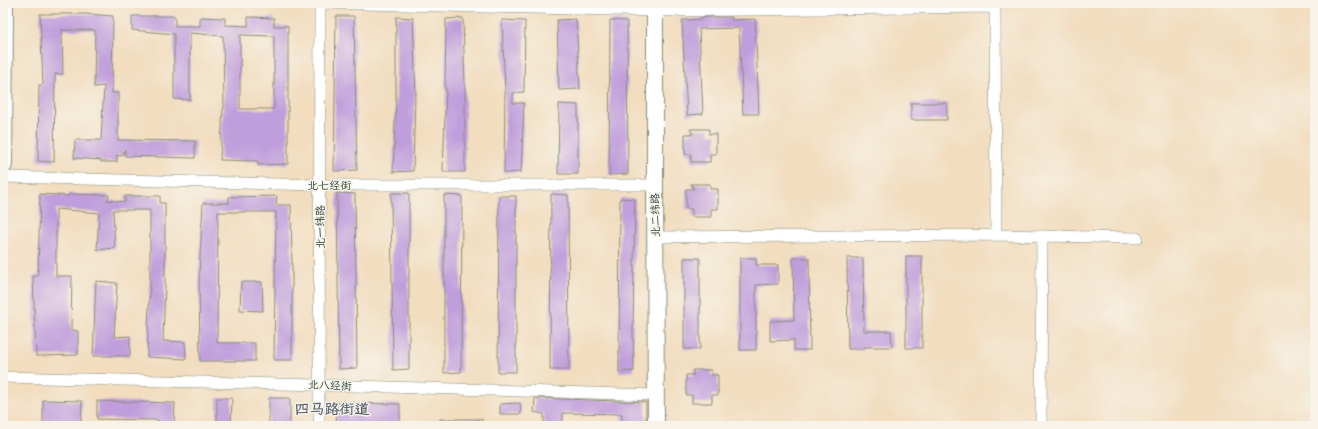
<svg xmlns="http://www.w3.org/2000/svg" width="1318" height="429" viewBox="0 0 1318 429" font-family="Delius,'LXGW WenKai TC',sans-serif">
<rect width="100%" height="100%" fill="#f7f3e8"/>
<filter id="ink" filterUnits="userSpaceOnUse"><feTurbulence type="fractalNoise" baseFrequency=".025" numOctaves="2"/><feDisplacementMap in="SourceGraphic" scale="8" xChannelSelector="R" yChannelSelector="G"/><feConvolveMatrix kernelMatrix="1 2 1 2 8 2 1 2 1" color-interpolation-filters="sRGB"/></filter>
<filter id="wash" filterUnits="userSpaceOnUse"><feTurbulence type="fractalNoise" baseFrequency=".012" numOctaves="4" result="noise"/><feDisplacementMap in="SourceGraphic" scale="16" xChannelSelector="R" yChannelSelector="G"/><feGaussianBlur stdDeviation="0.9" result="paint"/><feColorMatrix in="noise" values="0 0 0 0 0 0 0 0 0 0 0 0 0 0 0 0 0 1.4 0 .05"/><feComposite in="paint" operator="in"/></filter>
<g filter="url(#wash)">
<rect width="100%" height="100%" fill="#f2ddbf"/>
<g id="blocks">
<path fill="#c09ddc" fill-rule="evenodd" d="M40 14H85L113 16 112 93H118V140L195 141V158L125 156V149L122 156 117 155V162H101V160L74 158 75 140H101L104 86 94 87 95 30H62L63 74H55L54 162 38 161 39 85H43Z
M132 16H175V26H200V17L225 18V25L248 26V17L274 18V26H288V164L258 165V161L220 160 223 109H224L223 36 190 33V100L174 99V34L132 30ZM240 35 274 36V109H240Z
M336 16H354L357 170 334 171Z
M396 17 413 18 416 95H415L413 171 393 172 396 99Z
M707 17H732V20L755 19 759 114H743L739 28 699 29 703 114 687 115 682 20 702 19V18Z
M463 18 465 88V172H443L446 89H445L446 19Z
M576 19 580 89 559 90 557 20Z
M502 20 525 21 524 92 513 93V103H524L521 172 504 173 505 91Z
M610 20 627 21 628 174 609 175Z
M911 103H947V120H911Z
M559 104 578 105V174H558Z
M690 129H709V134H716V154H710V162H691V154H685V134H693Z
M691 184H710V189H718V209H711V217H692V209H686V189H694Z
M337 193 355 194 357 368 339 369Z
M391 193H409V369L393 370Z
M40 194 69 196V194L109 195 107 200 125 202V196H160V203H165V285L163 341 185 342 186 359 147 357 150 282V210H113L115 248 97 250 99 213 56 209V276H72L71 330 78 331V355L36 356 33 276H38Z
M551 194 568 195 569 370H550Z
M444 195 462 196 461 372 444 373Z
M277 196 276 205H291L292 263V360H274L276 212H218L217 343H255V361H200L199 275 203 203H229V197Z
M499 196H516V372H498Z
M620 198 635 199 633 334 634 371 619 372Z
M906 256H922V348H906Z
M684 258H700V349H684Z
M740 258H756V265H778V284L756 285V350H740Z
M793 258H809L810 350H794V340L770 341V321L794 320Z
M847 258H863L864 331H891L892 347H864V349H848Z
M96 281 117 283 114 337 130 336V356H93Z
M241 282H262L263 311 240 310Z
M692 370H711V375H718V395H712V403H692V395H686V375H694Z
M217 398H232L231 426H217Z
M269 398H290V426H269Z
M535 398 646 402V426H622V414L563 413V426H544V414L534 412Z
M43 400 82 401 81 422 61 421V426H43Z
M97 401 175 403 174 426H158V420L97 419Z
M337 403 400 404V426H336Z
M520 403 521 414H500V404Z
M440 419H482V426H440Z"/>
</g>
</g>
<g filter="url(#ink)">
<use href="#blocks" fill-opacity="0" stroke="#888d7a" stroke-width="1"/>
<g fill="none" stroke-linecap="round" stroke-linejoin="round">
<g stroke="#888d7a" stroke-width="12">
<path id="street" d="M323 3 655 11 995 7
M3 177 320 185H655
M996 235 1137 238
M655 237 996 235 995 3
M3 377 320 385 656 395
M319 426 320 3
M1041 426 1042 236"/>
</g>
<g stroke="#888d7a" stroke-width="18">
<path id="secondary" d="M655 3V185L656 426"/>
</g>
<g stroke="#888d7a" stroke-width="20">
<path id="primary" d="M3 165 4 3"/>
</g>
<use href="#street" stroke="#fff" stroke-width="11"/>
<use href="#secondary" stroke="#fff" stroke-width="16"/>
<use href="#primary" stroke="#fff" stroke-width="18"/>
</g>
</g>
<g text-anchor="middle" dominant-baseline="central" stroke-width="3" stroke-linejoin="round" paint-order="stroke">
<g font-size="11" fill="#1f3d34" stroke="#f7f3e8">
<text x="329" y="185">北七经街</text>
<text transform="translate(655 215) rotate(-91)">北二纬路</text>
<text transform="translate(320 227) rotate(-90)">北一纬路</text>
<text transform="translate(330 385) rotate(2)">北八经街</text>
</g>
<g font-size="15" font-weight="bold" fill="#575f6f" stroke="#f7f3e8">
<text x="332" y="408">四马路街道</text>
</g>
</g>
<rect width="1318" height="429" fill="none" stroke="#f7f3e8" stroke-width="16"/>
</svg>
